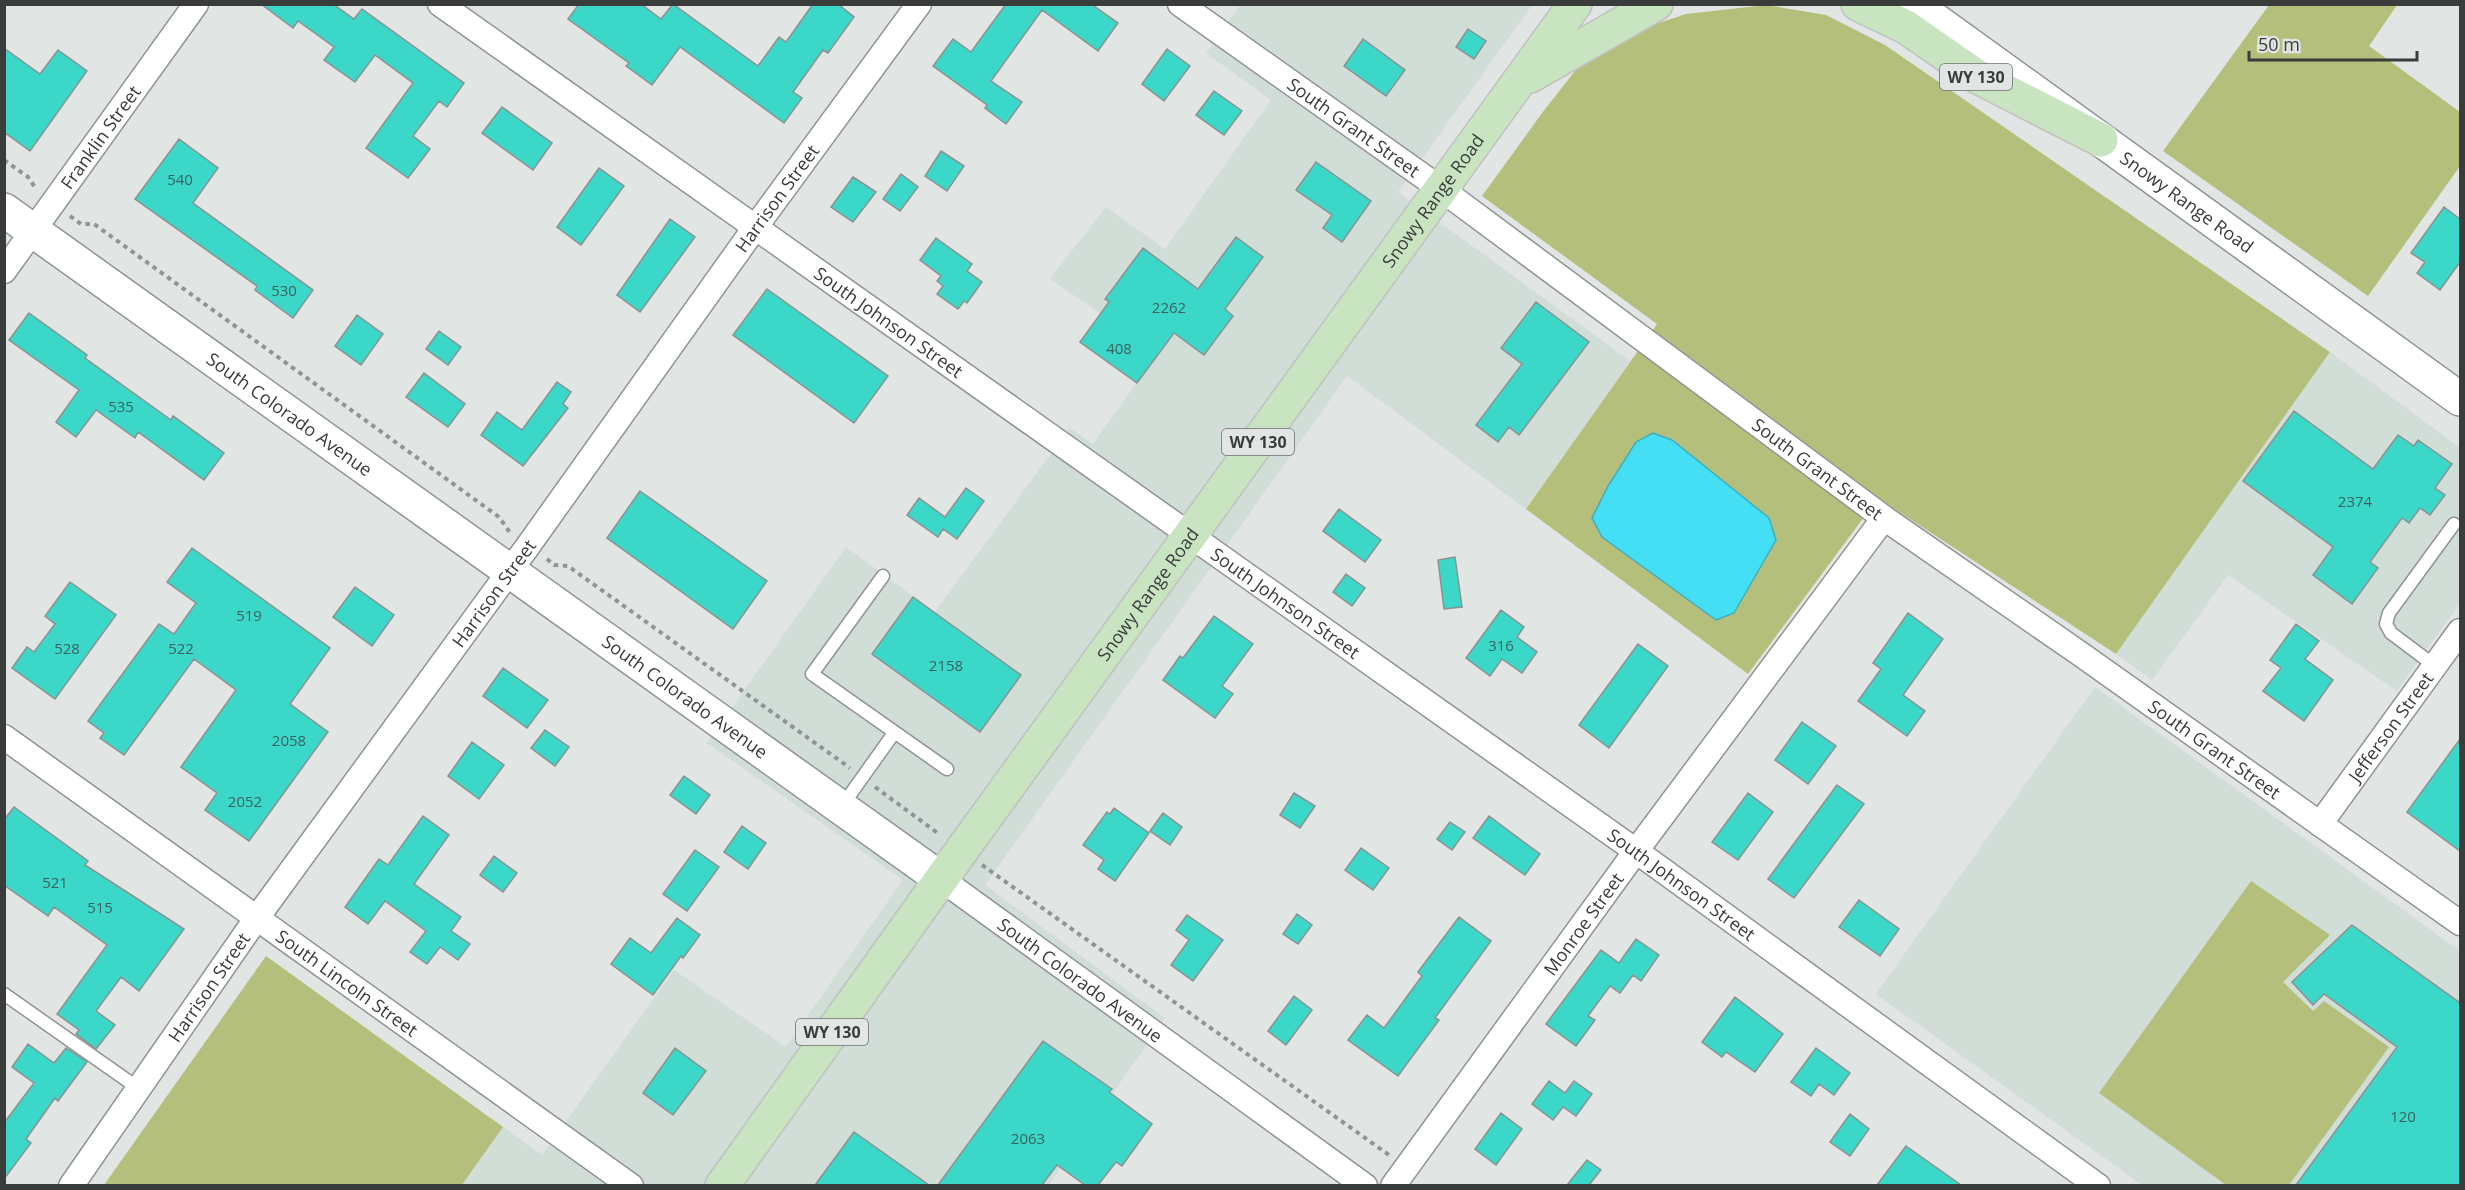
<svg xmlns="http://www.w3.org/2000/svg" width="2465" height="1190" viewBox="0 0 2465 1190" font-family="'Open Sans',sans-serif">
<rect width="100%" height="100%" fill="#e1e5e3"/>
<path fill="#d1ddd7" d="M1240 5H1532L1398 192 1630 361 1526 509 1347 376 985 885 1165 1018 1049 1185 462 1186 503 1127 542 1155 674 970 786 1047 903 880 707 743 846 547 935 612 1070 428 1093 444 1158 353 1050 279 1106 207 1165 249 1271 100 1206 53Z
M2330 352 2460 448V603L2397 691 2228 575 2152 680 2116 654Z
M2095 687 2460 951V1185H2142L1876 994Z"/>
<path fill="#b5bf7c" d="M1766 5 1826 15 1885 45 2330 352 2116 654 1878 498 1748 674 1526 509 1657 324 1482 196 1542 113 1586 57 1617 37 1686 14Z
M2269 5H2397L2369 46 2460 112V166L2368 296 2163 151Z
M2251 881 2330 935 2283 982 2313 1011 2324 1001 2389 1047 2289 1185H2226L2099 1093Z
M266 956 503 1127 462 1185H104Z"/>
<path fill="#44def5" stroke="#41adbd" stroke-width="1.5" d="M1653 433 1672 440 1769 518 1776 540 1734 613 1716 620 1602 537 1592 518 1608 486 1636 442Z"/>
<path fill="#3bd8ca" stroke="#8c9190" stroke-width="1.5" d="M261 4H333L354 19 362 9 464 83 447 107 439 101 413 136 430 149 408 178 366 148 413 83 375 55 355 82 324 60 334 47 298 21 293 28Z
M579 4H641L661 19 673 4 758 66 779 37 786 42 813 4H838L854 17 828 53 823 50 793 92 802 98 784 123 680 47 652 85 626 66 629 63 568 19Z
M1006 4H1091L1118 23 1098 51 1042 10 991 81 1022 102 1006 124 985 108 987 105 933 66 953 39 971 52Z
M1468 29 1486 41 1474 59 1456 47Z
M1363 39 1405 70 1386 96 1344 66Z
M4 48 40 74 58 50 87 71 30 151 4 132Z
M1167 49 1190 66 1164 101 1142 84Z
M1214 91 1242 111 1224 135 1196 115Z
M502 107 552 143 533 170 482 133Z
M179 139 218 168 193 203 313 290 293 318 255 290 257 286 135 199Z
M941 151 964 166 947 191 925 176Z
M1316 162 1371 201 1342 242 1323 228 1332 215 1296 190Z
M599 168 624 186 581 245 557 227Z
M901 174 918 187 900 211 883 199Z
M853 177 876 192 853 222 831 207Z
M2444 207 2460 219V262L2440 290 2417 273 2425 262 2411 253Z
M670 219 695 237 640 312 617 295Z
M1236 237 1263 257 1225 309 1233 316 1204 355 1174 333 1137 383 1080 342 1109 302 1105 299 1143 248 1198 289Z
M936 238 972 264 967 271 982 282 967 303 964 301 958 309 937 294 943 286 937 281 941 276 920 260Z
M767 289 888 376 854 423 733 335Z
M1536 302 1589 342 1519 435 1509 427 1498 442 1476 425 1522 364 1501 348Z
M29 313 87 355 85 358 171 420 173 416 224 453 204 480 138 432 135 438 96 410 76 437 56 422 79 390 9 340Z
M357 315 383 334 361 365 335 346Z
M439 331 461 347 448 365 426 349Z
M424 373 465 404 448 427 406 397Z
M557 382 571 392 563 404 568 408 523 466 481 435 497 412 522 430Z
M2294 411 2373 469 2398 435 2414 446 2418 440 2452 464 2435 488 2445 495 2430 515 2420 508 2409 523 2402 518 2370 562 2378 568 2352 604 2313 575 2333 547 2243 481Z
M966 488 984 501 957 539 943 529 938 537 907 515 919 498 945 517Z
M640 491 767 581 733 629 607 538Z
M1339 509 1381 540 1365 562 1323 531Z
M192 548 330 648 290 704 328 732 249 841 205 810 217 793 181 767 236 690 194 659 124 755 100 738 104 733 88 721 159 624 174 634 196 603 167 582Z
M1455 557 1462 607 1444 609 1438 560Z
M1346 574 1365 588 1352 606 1333 592Z
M70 582 116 615 55 699 12 668 27 647 34 652 55 624 45 616Z
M355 587 394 615 372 646 333 617Z
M913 597 1021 675 980 732 872 654Z
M1501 610 1524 627 1517 637 1537 652 1522 673 1502 659 1490 676 1466 658Z
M1908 613 1943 639 1903 695 1925 711 1907 736 1858 701 1881 669 1873 663Z
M1214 616 1253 644 1222 686 1233 694 1215 718 1163 680 1180 656 1183 658Z
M2296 624 2319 641 2305 659 2333 680 2304 721 2263 691 2281 668 2270 660Z
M1638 644 1668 666 1609 748 1579 725Z
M503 668 548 700 527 728 483 696Z
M1802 722 1836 746 1808 784 1775 760Z
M545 730 569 747 555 766 531 748Z
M2460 739V851L2407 812Z
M472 742 504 765 479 799 448 776Z
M684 776 710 795 696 814 670 795Z
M1837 785 1864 804 1794 898 1768 879Z
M1294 793 1315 806 1300 828 1280 815Z
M1748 793 1773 812 1738 860 1712 842Z
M14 807 88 861 85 865 184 929 139 991 121 977 96 1011 115 1025 96 1049 76 1034 79 1030 57 1014 107 945 54 907 48 916 4 885V820Z
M1114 808 1149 833 1115 881 1098 869 1104 860 1083 845 1107 812 1110 814Z
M1163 813 1182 827 1170 845 1150 831Z
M423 816 449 835 414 884 461 917 451 931 470 944 458 960 440 947 427 964 410 952 426 931 385 901 368 924 345 907 379 859 388 865Z
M1489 816 1540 854 1525 875 1473 838Z
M1450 822 1465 832 1452 850 1437 839Z
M742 826 766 843 748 869 724 852Z
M1361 848 1389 868 1373 890 1345 870Z
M695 850 719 867 687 911 663 894Z
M494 856 517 873 503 892 480 875Z
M1859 900 1899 929 1880 956 1839 927Z
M1297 914 1312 925 1298 944 1283 934Z
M1187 915 1223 940 1193 981 1171 965 1189 940 1176 930Z
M1459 917 1491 941 1435 1018 1439 1020 1398 1076 1348 1040 1367 1015 1384 1028 1422 976 1418 972Z
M677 918 700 935 683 958 681 956 653 995 611 964 630 938 651 953Z
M2352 925 2460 1003V1185H2296L2397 1047 2324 994 2313 1005 2292 982Z
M1636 939 1659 955 1641 981 1633 975 1620 993 1610 986 1588 1016 1595 1020 1576 1046 1546 1024 1601 950 1619 963Z
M1294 996 1312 1010 1286 1045 1268 1031Z
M1735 997 1783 1034 1755 1072 1726 1052 1722 1057 1702 1042Z
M1043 1041 1112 1089 1109 1092 1152 1124 1122 1166 1116 1162 1098 1185H1085L1057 1165 1042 1185H938Z
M28 1044 54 1063 66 1048 87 1062 58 1101 55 1098 26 1139 31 1143 4 1179V1123L34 1083 12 1067Z
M675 1048 706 1071 673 1115 643 1093Z
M1816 1048 1850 1073 1834 1095 1819 1084 1811 1096 1791 1082Z
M1549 1081 1565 1093 1574 1081 1592 1094 1576 1116 1563 1107 1553 1120 1532 1104Z
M1501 1113 1522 1129 1496 1165 1475 1149Z
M1850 1114 1869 1129 1850 1156 1830 1142Z
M854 1132 929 1185H815Z
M1906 1146 1961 1185H1877Z
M1587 1160 1601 1170 1589 1185H1567Z"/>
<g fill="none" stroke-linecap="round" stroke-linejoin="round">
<g stroke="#909492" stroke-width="15">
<path id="lane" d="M883 576 812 674 947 769
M2435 666 2391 633 2386 624 2389 613 2454 524
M842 806 894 733
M4 994 138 1088"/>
</g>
<g stroke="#909492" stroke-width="27">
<g id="street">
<path id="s1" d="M440 4 1636 851 2098 1186"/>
<path id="s2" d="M1180 4 1441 189 1884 518 2079 653 2460 923"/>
<path id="s3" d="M4 271 196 4"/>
<path id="s4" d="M4 737 631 1186"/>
<path id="s5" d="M2320 824 2460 631"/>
<path id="s6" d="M941 879 1365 1186"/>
<path id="s7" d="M71 1186 256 919 528 546 754 229 919 4"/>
<path id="s8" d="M1393 1186 1636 851 1884 518"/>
</g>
</g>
<g stroke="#909492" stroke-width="36">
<g id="secondary">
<path id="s9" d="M1913 4 2460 399"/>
<path id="s10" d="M4 210 941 879"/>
</g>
</g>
<g stroke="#c0c1c0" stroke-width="36">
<g id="primary">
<path d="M1858 4 1906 27 1978 77 2101 140"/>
<path d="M1530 76 1656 4"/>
<path id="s11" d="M722 1186 962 850 1575 4"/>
</g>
</g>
<path stroke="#919493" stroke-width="4" stroke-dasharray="4.5 4.5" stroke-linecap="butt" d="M4 160 28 177 36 189
M70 216 81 224H94L499 517 511 534
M547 559 554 565 568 566 850 768
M875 787 939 834
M982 865 1389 1155"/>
<use href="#lane" stroke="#fff" stroke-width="12"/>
<use href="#street" stroke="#fff" stroke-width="24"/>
<use href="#secondary" stroke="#fff" stroke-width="33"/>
<use href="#primary" stroke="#c8e4c1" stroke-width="33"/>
</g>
<g text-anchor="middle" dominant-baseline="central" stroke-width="5" stroke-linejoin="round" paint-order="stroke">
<g font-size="15" fill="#3a635f">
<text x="180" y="179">540</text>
<text x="284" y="290">530</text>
<text x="1169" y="307">2262</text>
<text x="1119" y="348">408</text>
<text x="121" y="406">535</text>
<text x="2355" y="501">2374</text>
<text x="249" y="615">519</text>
<text x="1501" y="645">316</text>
<text x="67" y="648">528</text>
<text x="181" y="648">522</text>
<text x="946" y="665">2158</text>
<text x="289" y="740">2058</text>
<text x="245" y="801">2052</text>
<text x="55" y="882">521</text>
<text x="100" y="907">515</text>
<text x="2403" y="1116">120</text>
<text x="1028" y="1138">2063</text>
</g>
<g fill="#e1e5e3" stroke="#6c6f6d" stroke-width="1.5">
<rect x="1940" y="64" width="72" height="26" rx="4.5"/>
<rect x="1222" y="429" width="72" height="26" rx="4.5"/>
<rect x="796" y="1019" width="72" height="26" rx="4.5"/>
</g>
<g font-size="16" font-weight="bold" fill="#3a3c3b">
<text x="1976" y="77">WY 130</text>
<text x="1258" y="442">WY 130</text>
<text x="832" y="1032">WY 130</text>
</g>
<g font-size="18" fill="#3a3c3b" stroke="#e1e5e3">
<text stroke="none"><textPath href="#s2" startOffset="213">South Grant Street</textPath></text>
<text stroke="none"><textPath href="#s3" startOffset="165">Franklin Street</textPath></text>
<text stroke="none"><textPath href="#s7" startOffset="1214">Harrison Street</textPath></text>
<text stroke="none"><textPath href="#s11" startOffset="1215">Snowy Range Road</textPath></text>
<text stroke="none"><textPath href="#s9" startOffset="338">Snowy Range Road</textPath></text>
<text stroke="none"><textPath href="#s1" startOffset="550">South Johnson Street</textPath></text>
<text stroke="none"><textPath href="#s10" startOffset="351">South Colorado Avenue</textPath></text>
<text stroke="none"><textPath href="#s2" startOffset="789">South Grant Street</textPath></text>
<text stroke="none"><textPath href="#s7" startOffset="728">Harrison Street</textPath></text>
<text stroke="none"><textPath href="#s11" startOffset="729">Snowy Range Road</textPath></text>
<text stroke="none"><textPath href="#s1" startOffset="1036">South Johnson Street</textPath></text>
<text stroke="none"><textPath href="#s10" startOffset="837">South Colorado Avenue</textPath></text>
<text stroke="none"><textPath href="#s5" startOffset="120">Jefferson Street</textPath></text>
<text stroke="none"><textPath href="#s2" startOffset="1275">South Grant Street</textPath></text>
<text stroke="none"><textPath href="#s1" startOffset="1522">South Johnson Street</textPath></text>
<text stroke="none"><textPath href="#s8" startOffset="324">Monroe Street</textPath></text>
<text stroke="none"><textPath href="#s6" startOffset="172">South Colorado Avenue</textPath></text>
<text stroke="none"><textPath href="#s4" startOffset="422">South Lincoln Street</textPath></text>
<text stroke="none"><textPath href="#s7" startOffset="242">Harrison Street</textPath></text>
</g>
</g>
<rect width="2465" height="1190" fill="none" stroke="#3a3c3b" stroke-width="12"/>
<path d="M2249 51v9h168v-9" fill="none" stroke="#3a3c3b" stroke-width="3"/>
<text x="2258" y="51" font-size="18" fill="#3a3c3b" stroke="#e1e5e3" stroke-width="4.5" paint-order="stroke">50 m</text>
</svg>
